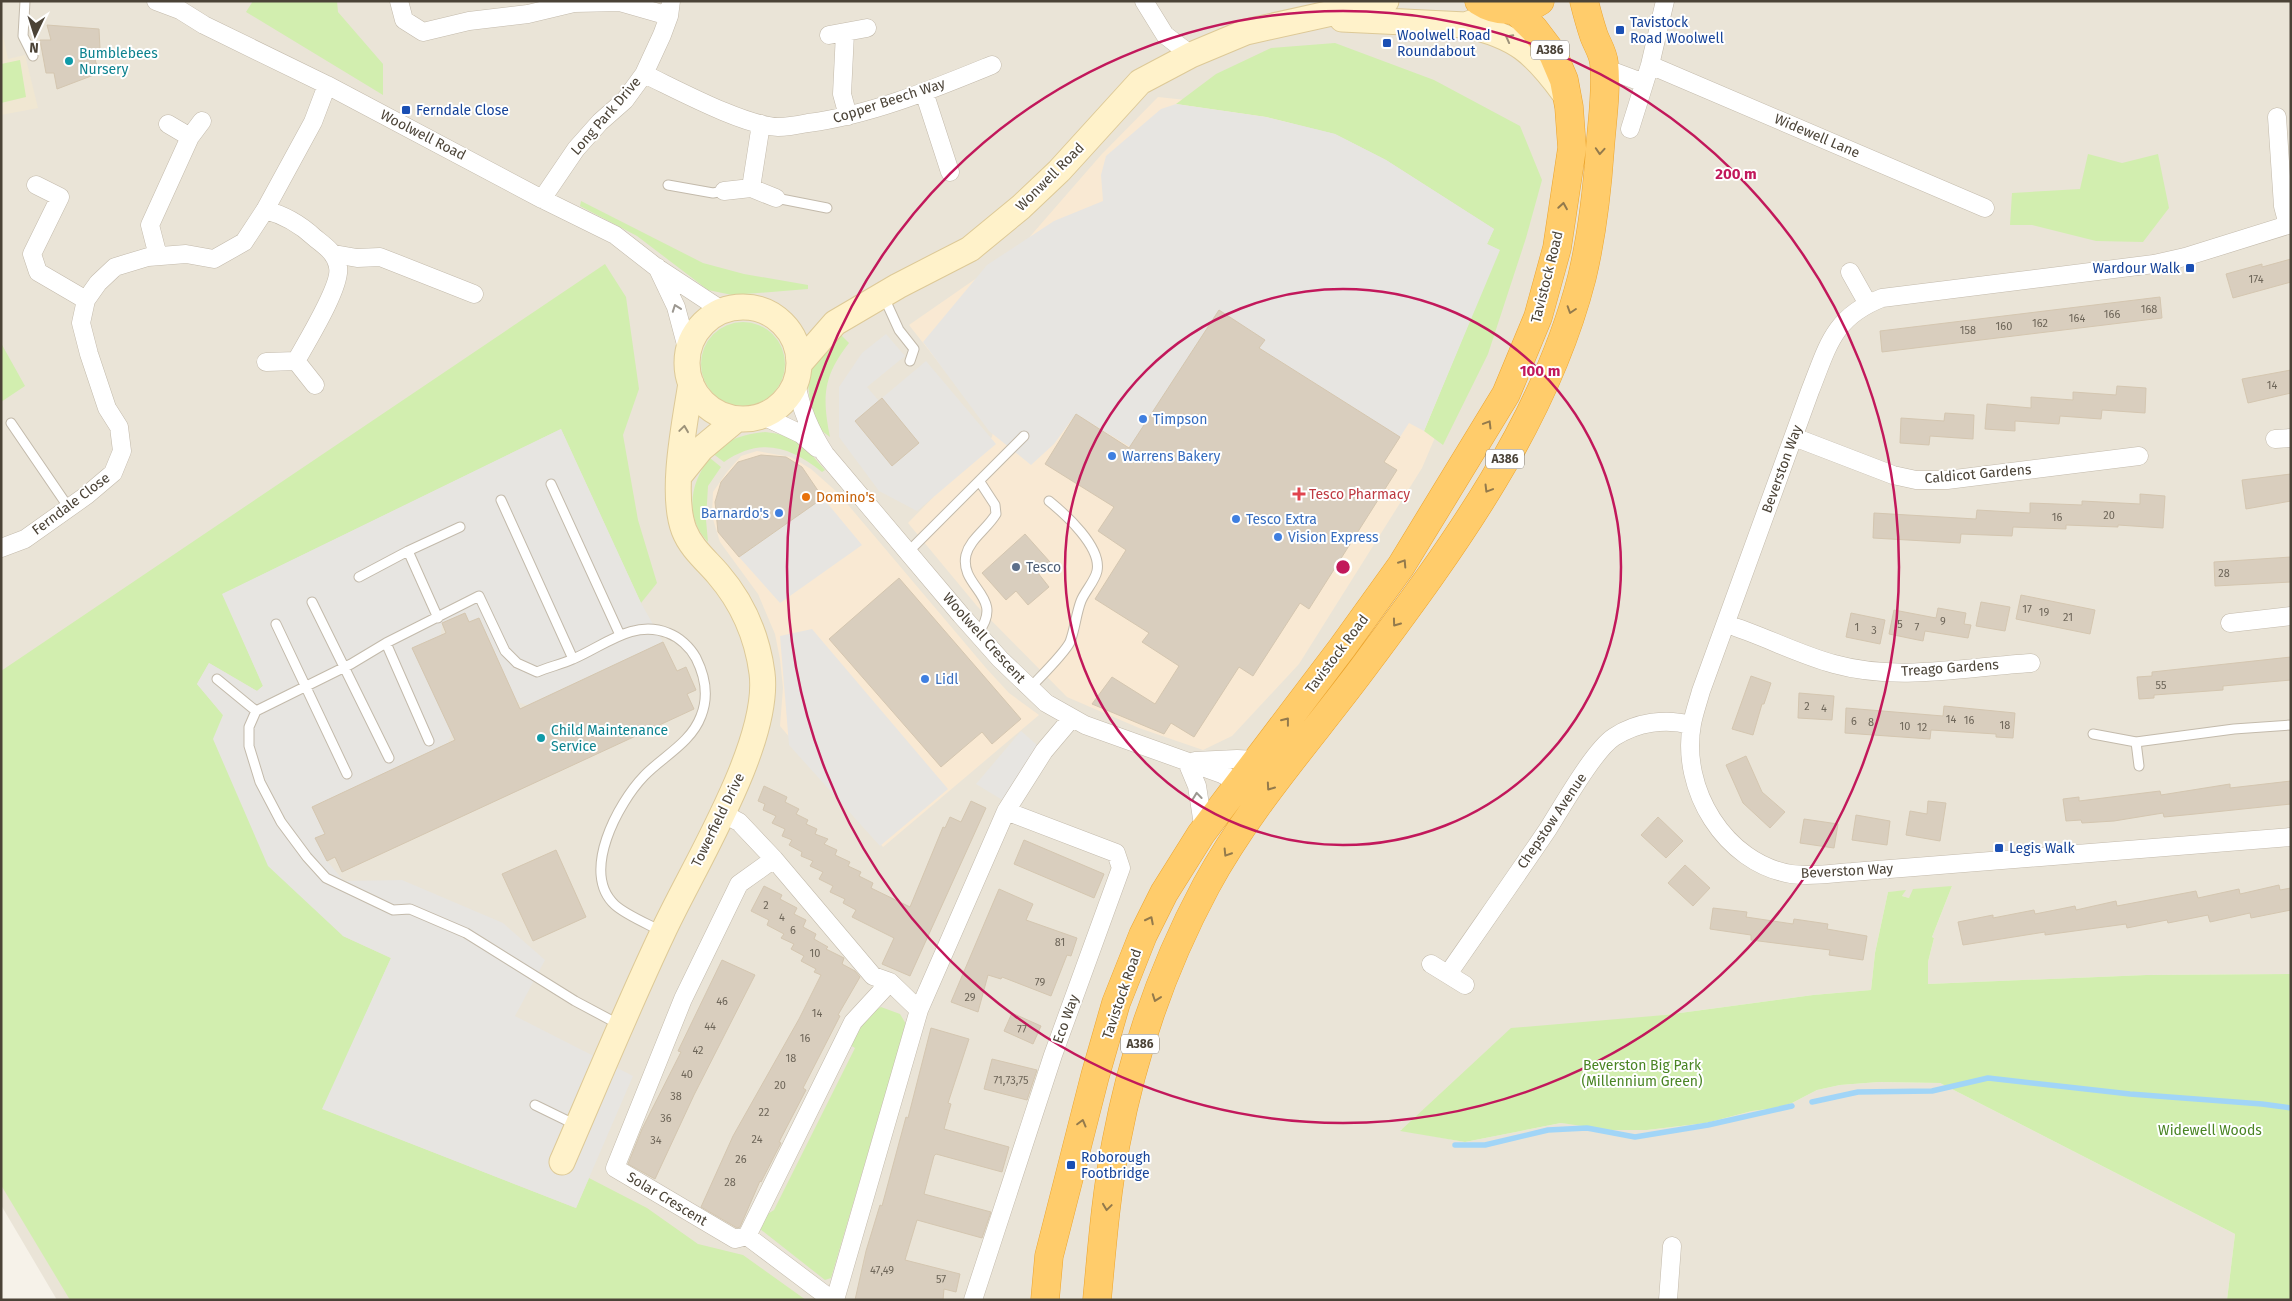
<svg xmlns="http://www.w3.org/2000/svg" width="2292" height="1301" viewBox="0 0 2292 1301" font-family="'Fira Sans',sans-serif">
<rect width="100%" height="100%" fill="#f6f2e9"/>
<path fill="#eae4d7" d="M1 1H2291V974L2146 975 1928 984V962L1934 938 1932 937 1952 886 1909 898 1902 896 1905 891 1888 892 1875 953 1871 990 1813 995 1665 1015 1400 1130 1465 1142 1561 1123 1647 1130 1706 1123 1752 1111 1776 1108 1792 1103 1817 1090 1840 1085 1879 1082 1940 1083 2235 1234 2227 1300H57L1 1205Z"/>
<path fill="#f9e9d3" d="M1158 97 1279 110 1483 325 1422 468 1299 664 1232 736 1203 750 1139 728 1067 697 977 606 908 523 992 437 993 432 909 325 1020 248 1101 155Z
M757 451 791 457 811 469 838 493 986 668 1009 693 1039 715 883 847 780 726 783 688 780 659 775 634 758 594 720 542 712 516 713 492 727 472 741 456Z"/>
<path fill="#f0e7d2" d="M1 26 8 59 25 55 38 108 1 115Z"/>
<path fill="#d2eeaf" d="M253 1H337L338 12 383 64V95L246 12Z
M1335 43 1434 80 1520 126 1542 180 1526 238 1488 354 1443 445 1424 431 1499 250 1487 244 1494 229 1386 160 1335 134 1266 117 1176 104 1216 74 1271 48Z
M20 60 26 97 1 103V64Z
M2088 154 2122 163 2158 154 2169 208 2143 242 2096 241 2032 225H2010L2012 193 2080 189Z
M581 201 703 263 744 274 808 285V289L732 295 708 290 637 236 580 206Z
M605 264 626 297 639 389 623 435 638 520 657 583 641 603 561 429 223 594 263 686 257 691 209 663 197 684 223 715 343 936 391 958 323 1109 576 1208 589 1178 647 1208 698 1244 743 1255 806 1300H70L1 1185V671Z
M701 364a42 42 0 1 1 84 0a42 42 0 1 1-84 0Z
M840 334 849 343C823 376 822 397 830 437L822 431 811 414 808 383 814 361Z
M1 343 25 386 1 402Z
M765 432C797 435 805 447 825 470L822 472C790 446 760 437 724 462L712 453C729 439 744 434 765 432Z
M710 458 721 467 708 486 706 520 708 542C684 517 690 482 710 458Z
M1952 886 1932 937 1934 938 1928 962V984L2146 975 2291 974V1300H2227L2235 1234 1940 1083 1879 1082 1840 1085 1817 1090 1792 1103 1776 1108 1752 1111 1706 1123 1647 1130H1611L1561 1123 1465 1142 1400 1131 1511 1028 1665 1015 1813 995 1871 990 1875 953 1888 892 1906 890 1902 896 1909 898 1913 889Z
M881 1007 900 1014 906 1024 831 1278 825 1280 760 1229 766 1215 774 1210 855 1048 850 1045 869 1014Z"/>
<path fill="#e7e5e1" d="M1176 104 1266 117 1335 134 1386 160 1494 229 1487 244 1500 250 1424 431 1409 423 1400 437 1259 348 1264 340 1219 310 1130 447 1076 414 1054 444 1031 465 989 431 923 342 987 265 1054 221 1103 201 1101 175 1106 156 1161 109Z
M886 334 905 356 867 387 879 401 855 421 892 465 919 443 882 398 926 361 996 444 917 511 879 491 839 437V387L862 353Z
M561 429 641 603 663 642 527 705 517 702 479 618 469 622 465 613 442 623 441 635 452 733 448 743 312 807 325 834 316 839 327 861 344 881 402 880 503 923 545 960 515 1016 633 1076 576 1208 322 1109 391 958 343 936 268 866 213 739 223 715 197 684 209 663 257 691 263 686 222 594Z
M823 498 862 545 780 603 739 557Z
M812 629 948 789 880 846 789 745 780 636Z
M1021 731 1044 751 1009 804 976 784Z"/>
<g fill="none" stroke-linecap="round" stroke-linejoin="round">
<path stroke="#a1d5f7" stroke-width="5.5" d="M1812 1102 1858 1092 1932 1091 1988 1078 2130 1094 2262 1104 2291 1108
M1455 1145H1485L1548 1130 1587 1128 1635 1137 1708 1125 1792 1106"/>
</g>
<path fill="#d9cebe" stroke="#d4c6b0" d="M47 25 99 29 100 49H92L99 73 57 89 54 73H46L40 40H51Z
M2291 259V282L2233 298 2226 274 2262 264V267Z
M2160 297 2162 318 1882 352 1880 331Z
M1219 310 1265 340 1259 348 1400 437 1384 462 1397 470 1309 609 1300 603 1253 676 1239 667 1194 737 1171 723 1164 734 1092 704 1112 677 1155 704 1179 666 1142 642 1149 633 1095 599 1126 550 1098 531 1114 507 1045 464 1076 414 1129 448Z
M2291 370V393L2248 403 2242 379Z
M2117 386 2146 388 2145 413 2102 410 2101 419 2060 416 2059 424 2015 421V431L1985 429 1987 404 2031 408V397L2073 400V392L2116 395Z
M882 398 919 443 892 466 855 421Z
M1945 413 1974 415 1973 439 1930 436 1929 445 1900 443 1901 418 1944 421Z
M761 455 786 457 802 467 823 498 739 557 718 532 715 502 721 482 738 462Z
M2291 474V501L2246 509 2242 480Z
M2140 494 2165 496 2163 528 2118 525V527L2066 525V529L2013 527 2012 536 1961 534 1960 543 1873 538 1874 513 1976 519 1977 510 2030 513V503L2082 505V501L2140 504Z
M1025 534 1050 562 1038 573 1049 587 1028 605 1016 591 1006 600 982 573Z
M2291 557V582L2215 586 2214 562Z
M899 578 1021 719 992 744 982 732 941 767 829 639Z
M2021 595 2095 610 2090 634 2016 619Z
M1981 602 2010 607 2005 631 1976 626Z
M1938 608 1966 613 1964 624 1971 625 1968 638 1925 631 1923 641 1889 634 1894 610 1936 618Z
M465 613 469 622 479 618 520 709 663 642 677 671 686 667 696 690 687 694 694 709 342 872 335 857 327 861 315 838 325 834 312 807 455 740 412 648 446 633 442 623Z
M1851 613 1885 620 1880 644 1846 637Z
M2291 657V680L2223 686V690L2154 695V698L2139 699 2137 677 2152 676V672Z
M1751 676 1771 683 1764 704H1762L1753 735 1732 729Z
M1799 693 1834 696 1832 720 1798 718Z
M1944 706 2015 713 2013 738 1996 737V734L1931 730 1930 739 1845 733 1846 708 1943 716Z
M1746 756 1762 792 1785 812 1770 828 1743 803 1726 765Z
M2291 781V804L2195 814 2164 817 2163 813 2114 821 2082 823 2081 820 2066 821 2063 799 2079 797V801L2160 791 2161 795 2230 784V788Z
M764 786 787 797 785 802 799 809 796 814 808 820 806 824 817 829 815 834 828 839 824 844 837 850 835 855 850 862 848 866 861 872 859 876 873 883 871 888 910 907 943 827 945 828 950 817 961 822 971 801 986 808 910 976 882 964 894 938 852 917 856 910 843 903 845 899 830 892 833 886 819 879 823 872 810 866 813 861 801 856 802 852 789 845 792 840 782 836 785 829 772 823 776 816 763 810 765 804 758 801Z
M1928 801 1946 803 1940 841 1906 835 1910 811 1927 814Z
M1856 815 1890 821 1887 845 1852 840Z
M1658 817 1683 841 1666 858 1641 835Z
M1804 819 1838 824 1834 848 1800 843Z
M1024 840 1104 874 1094 898 1014 864Z
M556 850 586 917 533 941 502 874Z
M1685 865 1710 888 1693 906 1668 883Z
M2279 885 2280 890 2291 888V910L2251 918 2250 913 2210 922 2208 915 2168 923 2167 920 2127 928 2126 924 2045 935V932L1963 945 1958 922 1993 915V918L2034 910 2035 914 2075 906 2076 910 2116 901 2117 906 2196 891 2198 898 2239 889 2240 894Z
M764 886 782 895 780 899 797 908 794 914 806 920 803 927 816 934 814 939 828 947 826 949 844 958 842 964 855 971 860 977 838 1015 840 1016 803 1088 806 1090 779 1142 781 1143 761 1182 760 1181 740 1227 737 1228 701 1207 733 1136 799 1019 821 975 814 972 816 969 801 961 804 956 791 949 794 944 781 938 784 934 767 925 769 920 751 911Z
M999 889 1033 904 1026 920 1077 938 1071 956 1067 955 1051 996 1002 977 1001 979 988 975 978 1012 951 1002Z
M1713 908 1747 912 1746 917 1793 924 1794 919 1828 924 1827 929 1867 936 1863 960 1829 955 1830 950 1751 940V935L1710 929Z
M722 960 755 975 694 1095 655 1179 628 1164 642 1129 681 1052 678 1051Z
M1012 1013 1041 1026 1033 1044 1004 1031Z
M931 1028 969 1039 948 1103 951 1104 944 1129 1009 1147 1002 1172 936 1154 934 1156 924 1194 991 1212 982 1238 917 1220 905 1260 960 1274 956 1292 944 1289 943 1300H855L866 1251 880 1205 882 1206 906 1117 908 1118Z
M992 1059 1037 1070 1027 1100 984 1089Z"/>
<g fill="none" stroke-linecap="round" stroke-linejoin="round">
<g stroke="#c3baab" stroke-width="11">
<path id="lane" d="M25 1 23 36 33 56
M668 185 713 193 724 191
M776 198 827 208
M883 295 899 330 914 349 910 361
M11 423 69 508
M551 484 620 635
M501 500 573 659
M908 552 1024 436
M359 577 408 551
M312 602 389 758
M438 618 408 551 460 527
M276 624 347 774
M978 633C1006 596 959 588 966 555 970 539 987 529 996 514L995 505 980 482
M386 643 429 741
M217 679 256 711
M1030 688C1040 677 1064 654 1070 642 1075 629 1076 614 1081 601 1085 591 1095 581 1097 571 1102 547 1065 514 1049 501
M2093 734 2136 742 2234 729 2291 725
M2136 742 2139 766
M620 1025 575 1001 466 933 410 909 393 910 326 878 307 857 281 822 260 782 249 746V727L256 711 351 664 386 643 479 596 505 651 517 663 537 672C549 667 562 664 573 659 604 646 633 619 668 633 679 637 690 647 696 658 705 676 709 696 701 716 691 743 662 757 644 776 618 803 580 873 615 905 626 915 648 924 661 931
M535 1105 576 1125"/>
</g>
<g stroke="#c3baab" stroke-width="19">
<path id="street" d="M156 1 180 10 204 25 327 85 542 199 615 235 656 267 723 311
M399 1 404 20 423 32 469 21 528 14 574 3 620 2 669 16
M1144 1 1165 35 1191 55
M845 33 842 94 848 116
M829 35 867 28
M1650 65 1985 208
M1604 68 1644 83
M644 74C676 89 744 126 778 127 787 127 798 125 808 123 871 115 933 89 992 65
M924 92 950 172
M2277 117 2283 206 2288 225
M168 124 190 137
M1630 129 1650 65 1665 1
M36 185 60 197 32 254 38 272 86 300
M751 188 776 198
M724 191 751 188 761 124
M542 199 576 149 600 122 625 100 644 74 662 35 669 16 671 1
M265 210C285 215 300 224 315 238 325 246 336 253 338 267 342 285 306 343 296 361L266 362
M2291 224 2185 257 2154 264 1882 298C1833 317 1828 346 1810 391L1701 691C1698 702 1694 713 1692 724 1680 789 1725 863 1791 874 1811 877 1833 873 1852 872L2291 837
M334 254 357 258 380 257 474 294
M158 256 150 225 190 137 202 121
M657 267 676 307 688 352
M1850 272 1868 304
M296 361 315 385
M796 383C801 410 810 431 825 454L961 615 1000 659 1046 703 1085 725 1222 774 1239 783 1244 793
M763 416 801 434 817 448
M1794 437 1893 475 1916 480H1947L2139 456
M2275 439 2291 438
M1 548 25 539 87 495 113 473 122 451 119 427 107 408 89 354 81 323 86 300 98 283 115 267 148 257 186 254 214 259 244 242 265 210 313 122 327 85
M2230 623 2291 616
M1726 624C1762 635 1797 654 1834 664 1898 682 1966 667 2031 663
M1195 761 1237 759 1256 760
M1187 762 1197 786 1204 831
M722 813 739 822 774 859
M1431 964 1465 985
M1448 974C1481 926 1515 878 1548 829 1562 807 1594 750 1614 737 1637 722 1666 718 1691 725
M890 982 853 1022 747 1236 735 1239 615 1168 683 999 739 884 774 859 873 976 890 982 919 1010
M747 1236 832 1300
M835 1300 919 1010 1006 811 1044 751 1071 719
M973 1300 1053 1055 1121 868 1116 853 1006 811
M1668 1300 1672 1246"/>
</g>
<g stroke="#ddc997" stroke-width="27">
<path id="secondary" d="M1342 19 1466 25 1504 10
M1466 25C1516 36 1534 52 1564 93
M687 363a56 56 0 1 1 112 0a56 56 0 1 1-112 0Z
M800 363 835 323 898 286 970 249 1021 207 1059 171 1140 82 1191 55 1246 32 1386 1
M680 475 701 449 737 419
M562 1162C595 1086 627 1008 663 932 693 867 771 743 762 673 757 635 743 603 718 574 706 560 691 548 684 530 670 493 685 422 691 383"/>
</g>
<g stroke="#eca42d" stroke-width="29">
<path id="highway" d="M1479 1C1497 13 1522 13 1540 1
M1045 1300 1049 1256 1095 1076 1116 1003 1143 935 1164 893 1201 834 1342 648 1401 566 1506 394 1538 317 1557 248 1572 148 1569 107 1564 80 1553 54 1534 29 1515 10
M1097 1300C1102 1247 1106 1194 1116 1143 1133 1053 1163 966 1206 886 1250 805 1312 737 1366 664 1454 546 1545 422 1582 277 1592 235 1597 192 1600 149 1602 121 1607 90 1604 63 1603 53 1597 44 1594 36 1590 24 1587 13 1584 1"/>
</g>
<use href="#lane" stroke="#fff" stroke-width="9"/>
<use href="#street" stroke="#fff" stroke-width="18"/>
<use href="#secondary" stroke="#fff2ca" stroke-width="25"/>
<use href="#highway" stroke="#ffcc6b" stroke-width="28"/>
</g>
<defs><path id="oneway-chevron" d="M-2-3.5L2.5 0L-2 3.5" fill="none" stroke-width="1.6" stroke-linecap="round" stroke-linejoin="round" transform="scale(1.25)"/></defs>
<g stroke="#9c9279">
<use href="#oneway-chevron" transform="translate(1509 38) rotate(-152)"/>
<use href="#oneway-chevron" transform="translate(684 429) rotate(-82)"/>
</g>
<g stroke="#937a4c">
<use href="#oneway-chevron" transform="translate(1600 151) rotate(94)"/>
<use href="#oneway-chevron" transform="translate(1563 206) rotate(-81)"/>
<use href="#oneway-chevron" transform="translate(1571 310) rotate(108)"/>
<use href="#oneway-chevron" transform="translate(1488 424) rotate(-59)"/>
<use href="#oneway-chevron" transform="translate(1488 489) rotate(121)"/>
<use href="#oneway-chevron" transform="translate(1403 563) rotate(-57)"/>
<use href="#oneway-chevron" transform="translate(1396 623) rotate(126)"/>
<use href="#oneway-chevron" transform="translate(1286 721) rotate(-52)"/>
<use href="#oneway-chevron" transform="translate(1270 787) rotate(125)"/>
<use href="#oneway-chevron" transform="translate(1227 853) rotate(122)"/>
<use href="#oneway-chevron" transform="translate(1150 920) rotate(-63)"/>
<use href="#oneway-chevron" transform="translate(1156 998) rotate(110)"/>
<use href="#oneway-chevron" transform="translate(1082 1123) rotate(-75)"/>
<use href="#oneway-chevron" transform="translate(1107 1207) rotate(98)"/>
</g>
<g stroke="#9c9891">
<use href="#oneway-chevron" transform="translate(676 308) rotate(-110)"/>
<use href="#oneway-chevron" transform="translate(1197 796) rotate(-96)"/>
</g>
<g fill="none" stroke="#c2185b" stroke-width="2.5">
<circle cx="1343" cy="567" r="278"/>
<circle cx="1343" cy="567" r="556"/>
</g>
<g fill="#1a4fb4" stroke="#fff" stroke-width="2">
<rect x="1615" y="25" width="10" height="10" rx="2.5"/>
<rect x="1382" y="38" width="10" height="10" rx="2.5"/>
<rect x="401" y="105" width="10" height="10" rx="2.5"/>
<rect x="2185" y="263" width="10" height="10" rx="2.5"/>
<rect x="1994" y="843" width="10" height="10" rx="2.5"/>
<rect x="1066" y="1160" width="10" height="10" rx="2.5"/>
</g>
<g fill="#0f9aa8" stroke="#fff" stroke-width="2">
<circle cx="69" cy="61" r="5"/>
<circle cx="541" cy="738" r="5"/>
</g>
<g fill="#3f7fe0" stroke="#fff" stroke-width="2">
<circle cx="1143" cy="419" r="5"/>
<circle cx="1112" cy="456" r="5"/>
<circle cx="779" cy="513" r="5"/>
<circle cx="1236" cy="519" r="5"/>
<circle cx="1278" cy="537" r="5"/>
<circle cx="925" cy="679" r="5"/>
</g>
<path fill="#e0444e" stroke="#fff" stroke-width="2" d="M1296.5 486.5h5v5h5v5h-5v5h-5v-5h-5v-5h5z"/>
<circle fill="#e8710a" stroke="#fff" stroke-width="2" cx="806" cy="497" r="5"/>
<circle fill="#5c6f8a" stroke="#fff" stroke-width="2" cx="1016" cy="567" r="5"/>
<g text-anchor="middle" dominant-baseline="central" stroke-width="4" stroke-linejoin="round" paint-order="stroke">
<g font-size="11" fill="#6e6659">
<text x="2256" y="279">174</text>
<text x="2149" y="309">168</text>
<text x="2112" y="314">166</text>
<text x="2077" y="318">164</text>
<text x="2040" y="323">162</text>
<text x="2004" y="326">160</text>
<text x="1968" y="330">158</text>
<text x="2272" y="385">14</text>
<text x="2109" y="515">20</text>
<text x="2057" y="517">16</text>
<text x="2224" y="573">28</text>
<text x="2027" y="609">17</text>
<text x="2044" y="612">19</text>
<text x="2068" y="617">21</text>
<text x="1943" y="621">9</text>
<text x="1900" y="624">5</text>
<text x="1857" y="627">1</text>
<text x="1917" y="627">7</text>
<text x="1874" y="630">3</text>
<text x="2161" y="685">55</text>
<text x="1807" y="706">2</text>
<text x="1824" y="708">4</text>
<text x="1951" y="719">14</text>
<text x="1969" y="720">16</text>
<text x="1854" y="721">6</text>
<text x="1871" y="722">8</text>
<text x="2005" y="725">18</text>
<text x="1905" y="726">10</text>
<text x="1922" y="727">12</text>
<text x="766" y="905">2</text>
<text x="782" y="917">4</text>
<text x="793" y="930">6</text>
<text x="1060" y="942">81</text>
<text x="815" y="953">10</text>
<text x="1040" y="982">79</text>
<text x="970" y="997">29</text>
<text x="722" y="1001">46</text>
<text x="817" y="1013">14</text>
<text x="710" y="1026">44</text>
<text x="1022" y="1029">77</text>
<text x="805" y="1038">16</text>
<text x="698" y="1050">42</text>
<text x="791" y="1058">18</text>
<text x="687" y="1074">40</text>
<text x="1011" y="1080">71,73,75</text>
<text x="780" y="1085">20</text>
<text x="676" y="1096">38</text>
<text x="764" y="1112">22</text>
<text x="666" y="1118">36</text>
<text x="757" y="1139">24</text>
<text x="656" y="1140">34</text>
<text x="741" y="1159">26</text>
<text x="730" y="1182">28</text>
<text x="882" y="1270">47,49</text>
<text x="941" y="1279">57</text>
</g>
<g fill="#fff" stroke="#817b73" stroke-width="1">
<rect x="1531" y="40.5" width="38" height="19" rx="4"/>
<rect x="1486" y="449.5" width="38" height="19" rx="4"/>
<rect x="1121" y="1034.5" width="38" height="19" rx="4"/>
</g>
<g font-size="12" font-weight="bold" fill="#4b4337">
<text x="1550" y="50">A386</text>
<text x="1505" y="459">A386</text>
<text x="1140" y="1044">A386</text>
</g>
<g font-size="14" fill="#164399" stroke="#fff" text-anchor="start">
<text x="1630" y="22">Tavistock<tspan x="1630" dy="16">Road Woolwell</tspan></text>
<text x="1397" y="35">Woolwell Road<tspan x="1397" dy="16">Roundabout</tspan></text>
<text x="416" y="110">Ferndale Close</text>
<text x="2180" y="268" text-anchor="end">Wardour Walk</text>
<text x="2009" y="848">Legis Walk</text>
<text x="1081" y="1157">Roborough<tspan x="1081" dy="16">Footbridge</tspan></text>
</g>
<g font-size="14" fill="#0d838f" stroke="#fff" text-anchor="start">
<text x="79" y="53">Bumblebees<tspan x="79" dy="16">Nursery</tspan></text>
<text x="551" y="730">Child Maintenance<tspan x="551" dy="16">Service</tspan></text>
</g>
<g font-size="14" fill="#4b4337" stroke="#fff">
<text transform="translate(889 101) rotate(-18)">Copper Beech Way</text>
<text transform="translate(606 116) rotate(-49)">Long Park Drive</text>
<text transform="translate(423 135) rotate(27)">Woolwell Road</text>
<text transform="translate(1817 136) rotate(23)">Widewell Lane</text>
<text transform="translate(1050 177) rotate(-45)">Wonwell Road</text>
<text transform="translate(1547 277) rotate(-76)">Tavistock Road</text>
<text transform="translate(1782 469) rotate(-70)">Beverston Way</text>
<text transform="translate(1978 474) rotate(-5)">Caldicot Gardens</text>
<text transform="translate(71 504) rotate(-37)">Ferndale Close</text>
<text transform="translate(984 638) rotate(48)">Woolwell Crescent</text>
<text transform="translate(1337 654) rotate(-53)">Tavistock Road</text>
<text transform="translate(1950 668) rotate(-4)">Treago Gardens</text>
<text transform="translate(718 820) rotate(-64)">Towerfield Drive</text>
<text transform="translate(1552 821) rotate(-56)">Chepstow Avenue</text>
<text transform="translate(1847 871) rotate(-3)">Beverston Way</text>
<text transform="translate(1122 994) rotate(-71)">Tavistock Road</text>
<text transform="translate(1066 1019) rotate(-70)">Eco Way</text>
<text transform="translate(667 1199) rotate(31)">Solar Crescent</text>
</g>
<g font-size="14" fill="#366cbe" stroke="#fff" text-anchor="start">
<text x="1153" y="419">Timpson</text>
<text x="1122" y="456">Warrens Bakery</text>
<text x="769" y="513" text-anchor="end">Barnardo's</text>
<text x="1246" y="519">Tesco Extra</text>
<text x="1288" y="537">Vision Express</text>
<text x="935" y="679">Lidl</text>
</g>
<g font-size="14" fill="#be3a42" stroke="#fff" text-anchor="start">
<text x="1309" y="494">Tesco Pharmacy</text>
</g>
<g font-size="14" fill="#c56008" stroke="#fff" text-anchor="start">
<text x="816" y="497">Domino's</text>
</g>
<g font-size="14" fill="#4e5e75" stroke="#fff" text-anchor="start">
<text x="1026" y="567">Tesco</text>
</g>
<g font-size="14" fill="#498423" stroke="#fff">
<text x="1642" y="1065">Beverston Big Park<tspan x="1642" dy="16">(Millennium Green)</tspan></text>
<text x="2210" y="1130">Widewell Woods</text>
</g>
</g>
<circle cx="1343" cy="567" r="8" fill="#c2185b" stroke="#fff" stroke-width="2.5"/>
<g font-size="15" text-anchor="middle" font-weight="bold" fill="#c2185b" stroke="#fff" stroke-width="4" stroke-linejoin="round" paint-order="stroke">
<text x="1736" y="179">200 m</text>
<text x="1540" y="376">100 m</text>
</g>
<rect width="2292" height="1301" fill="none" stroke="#4b4337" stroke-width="5"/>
<g transform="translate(35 35) rotate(184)" stroke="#ffffff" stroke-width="4" paint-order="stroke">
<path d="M0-4L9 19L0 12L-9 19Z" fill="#4b4337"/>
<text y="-8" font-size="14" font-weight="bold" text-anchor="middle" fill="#4b4337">N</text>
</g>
</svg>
